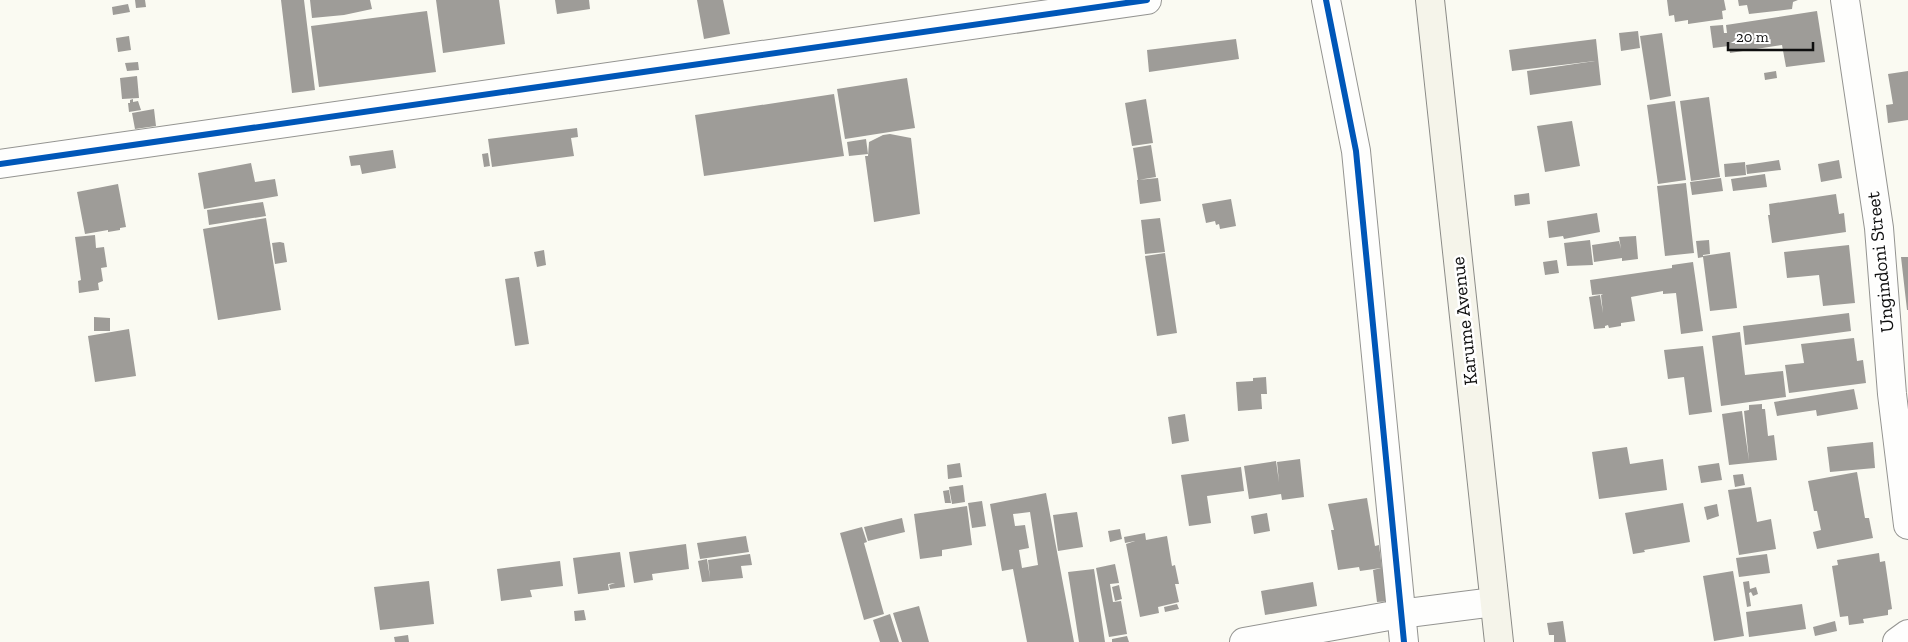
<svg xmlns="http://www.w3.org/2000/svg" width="1908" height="642" viewBox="0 0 1908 642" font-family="'Zilla Slab',serif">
<rect width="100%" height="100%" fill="#fafaf2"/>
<path fill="#9e9c98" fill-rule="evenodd" d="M135 0H145L146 7 136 8Z
M281 0H304L315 90 292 93Z
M310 0H370L372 9 344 15 312 18Z
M436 0H499L505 44 443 53Z
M555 0H589L590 9 557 14Z
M697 0H723L730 34 704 39Z
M1667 0H1724L1726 10 1722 11 1723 19 1688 24V20L1675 22 1674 15 1669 16Z
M1738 0H1798L1793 2 1792 9 1749 14 1747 5 1739 6Z
M128 4 130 12 113 15 112 7Z
M427 11 436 72 319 87 311 26Z
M1817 11 1825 62 1786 67 1782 45 1730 53 1729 46 1713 48 1710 26 1723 25 1724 33H1727L1726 25Z
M1638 31 1640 48 1621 51 1619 33Z
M1662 33 1671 96 1650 100 1640 36Z
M129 36 131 50 118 52 116 38Z
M1236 39 1239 59 1149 72 1147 50Z
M1596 39 1601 85 1530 95 1527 71 1595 61 1512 71 1509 50Z
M138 62 139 70 127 71 125 63Z
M1776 71 1777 78 1765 80 1764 73Z
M1908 71V120L1888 123 1886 105 1893 104 1888 74Z
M137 76 139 98 122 99 120 78Z
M907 78 915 128 845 139 837 89Z
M834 94 844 156 704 176 695 115Z
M1709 97 1720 177 1691 181 1680 101Z
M133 99V102L138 101 141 110 129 112 128 103H130V100Z
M1146 99 1153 143 1132 146 1125 103Z
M1675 101 1686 180 1658 184 1647 105Z
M154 109 156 126 135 129 132 113Z
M1572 121 1580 166 1545 172 1537 126Z
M577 128 578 137 571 138 574 156 492 167 488 139Z
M890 134 911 138 920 214 874 222 865 156H868L869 142 883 135Z
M866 139 868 154 849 156 847 142Z
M1151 145 1156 177 1138 180 1133 148Z
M393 150 396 168 362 174 360 165 351 166 349 156Z
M488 153 490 166 484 167 482 154Z
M1779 160 1781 170 1747 174 1746 165Z
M1839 160 1842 178 1821 182 1818 164Z
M1745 162 1746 175 1725 177 1724 164Z
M251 163 255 182 275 179 278 196 204 209 198 173Z
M1765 174 1767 187 1733 191 1731 179Z
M1158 178 1161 201 1140 204 1137 180Z
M1721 178 1723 191 1692 195 1690 182Z
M1686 183 1694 253 1665 256 1657 186Z
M118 184 126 227 120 228V230L108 232V230L85 234 77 192Z
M1529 193 1530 204 1515 206 1514 195Z
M1836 194 1839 214 1844 213 1846 232 1772 243 1768 215H1770L1769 204Z
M1231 199 1236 226 1220 229 1219 224 1216 225 1215 221 1206 223 1202 204Z
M263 202 266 216 209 225 207 210Z
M1597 213 1600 232 1564 239 1563 236 1549 238 1547 221Z
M266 218 281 310 218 320 203 229Z
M1160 218 1165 252 1145 254 1141 220Z
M95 235 96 248 104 247 107 267 101 268 103 281 98 283 99 290 79 293 78 281 81 280 75 237Z
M1636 236 1638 259 1622 261V258L1594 262 1592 245 1619 241 1621 249 1619 237Z
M1590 240 1593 265 1567 266 1564 243Z
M1709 240 1710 254 1703 255V256L1730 252 1737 308 1710 311 1703 257 1698 258 1696 241Z
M280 242 284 243 287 262 275 264 272 243Z
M1849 245 1855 303 1823 306 1819 275 1787 278 1784 252Z
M544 250 546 265 537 267 534 252Z
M1165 253 1177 333 1157 336 1145 256Z
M1901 257H1908V310H1907Z
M1557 260 1559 273 1545 275 1543 262Z
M1693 262 1703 331 1681 334 1676 293 1663 294V291L1631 297 1635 321 1621 323V326L1609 328 1608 325 1605 326V328L1594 329 1589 297 1600 295 1603 313 1601 295 1603 294 1592 295 1590 280 1672 268V265Z
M519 277 529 344 515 346 505 279Z
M1849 313 1851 331 1745 345 1743 326Z
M94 317 110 318V331H94Z
M129 329 136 376 95 382 88 336Z
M1740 332 1745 375 1783 371 1786 397 1721 406 1712 336Z
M1854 338 1857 361 1863 360 1866 383 1789 393 1785 365 1804 363 1801 344Z
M1703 346 1712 412 1689 415 1684 377 1668 379 1664 350Z
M1266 377 1267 394H1261L1262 409 1238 411 1236 382 1253 381V378Z
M1854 389 1858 409 1817 416 1816 410 1777 416 1774 402Z
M1762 404V409H1765L1768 436 1774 435 1777 460 1729 465 1722 414 1742 411 1749 461 1744 411 1749 410V405Z
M1185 414 1189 441 1172 444 1168 417Z
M1873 442 1875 468 1830 472 1827 447Z
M1627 447 1630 464 1663 459 1667 490 1599 499 1592 452Z
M1300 459 1304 497 1282 500 1281 494 1249 499 1244 466 1276 461 1279 482 1277 462Z
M960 463 962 477 948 479 947 465Z
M1719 463 1722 480 1701 483 1698 466Z
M1241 467 1244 491 1207 496 1211 523 1189 526 1181 475Z
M1857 472 1865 518H1869L1873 538 1817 549 1813 532 1821 530 1817 511H1814L1808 481Z
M1743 474 1745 485 1735 487 1733 475Z
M963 485 965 502 952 504 949 487Z
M1751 487 1757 522 1771 519 1776 549 1739 555 1728 490Z
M949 490 951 503H945L943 491Z
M1046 493 1074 642H1027L1013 569 1002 571 990 504ZM1030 512 1038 565 1022 568 1019 550 1029 548 1025 525 1015 526 1013 514Z
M1367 498 1375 546 1379 545 1382 568 1390 567 1394 601 1377 602 1373 570 1381 568 1360 571 1359 567 1338 570 1331 530H1334L1328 504Z
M982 501 986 526 972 528 968 503Z
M1683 503 1690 542 1644 550 1645 552 1633 554 1625 513Z
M1717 504 1719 516 1707 520 1704 507Z
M967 506 972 545 942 550V556L920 559 914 514Z
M1077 512 1083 547 1058 551 1053 515Z
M1267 513 1270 531 1254 534 1251 516Z
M902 518 905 532 868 541 864 527Z
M862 527 867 542 864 543 884 614 864 620 840 533Z
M1120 529 1122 539 1110 542 1108 531Z
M1145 533 1146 540 1167 536 1172 566 1175 565 1179 584H1175L1179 602 1158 607 1159 613 1140 617 1126 544 1135 541 1125 543 1124 537Z
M746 536 749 552 700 559 697 543Z
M686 544 689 569 652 574 653 580 634 583 629 552Z
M620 552 625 587 610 589 609 585 615 583 608 584 609 590 578 594 573 558Z
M1879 553 1880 562 1885 561 1892 609 1888 610V615L1863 619 1864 623 1849 625 1848 616 1840 617 1832 566 1838 565 1837 560Z
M750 554 752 565 741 566 743 578 702 582 698 561 707 559 710 578 708 560Z
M1767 554 1770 573 1739 577 1736 558Z
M560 561 563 586 530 590 532 597 501 601 497 569Z
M1115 564 1119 583 1110 584 1113 602 1121 601 1127 634 1109 637 1096 568Z
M1094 569 1105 642H1079L1068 572Z
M1733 571 1744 636 1714 641 1703 576Z
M429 581 434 624 380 630 374 587Z
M1749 581 1750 589 1756 587 1758 594 1753 596 1751 592 1749 593 1751 606 1747 607 1743 582Z
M1313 582 1317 606 1265 615 1261 591Z
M1119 585 1122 599 1115 601 1112 587Z
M1177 604 1179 609 1165 612 1164 607Z
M1802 604 1806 629 1749 637 1746 612Z
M919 606 929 642H902L893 613Z
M584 610 586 620 575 621 574 611Z
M890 614 899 642H880L873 620Z
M1563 621 1566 642H1554V635H1549L1547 623Z
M1835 621 1837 631 1815 636 1813 627Z
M408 635 409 642H395L394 637Z
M1127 636 1129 642H1112V639Z"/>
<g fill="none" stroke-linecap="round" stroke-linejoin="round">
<g stroke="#949491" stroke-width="30">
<path id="street" d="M1326 0 1356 151 1404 642
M1845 0 1879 228 1892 394 1908 525
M0 164 1147 0
M1244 642 1400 614 1494 602
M1897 642 1908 634"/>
</g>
<g stroke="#8b8b87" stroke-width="30">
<path id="secondary" d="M1430 0 1499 642"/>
</g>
<use href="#street" stroke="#fefefd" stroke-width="28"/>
<use href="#secondary" stroke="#f5f4ea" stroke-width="28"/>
<g stroke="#fff" stroke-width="9">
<path id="cycleway" d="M1326 0 1356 151 1404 642
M0 164 1147 0"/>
</g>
<use href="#cycleway" stroke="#0057b8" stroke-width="6"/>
</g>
<g text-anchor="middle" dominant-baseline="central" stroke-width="5" stroke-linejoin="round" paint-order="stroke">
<g font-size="19" fill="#0e0e0e" stroke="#fff">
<text transform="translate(1880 262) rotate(-96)">Ungindoni Street</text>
<text transform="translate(1464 321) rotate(-96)">Karume Avenue</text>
</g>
</g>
<path d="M1728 42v8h85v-8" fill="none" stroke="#0e0e0e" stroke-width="2.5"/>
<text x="1736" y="42" font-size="15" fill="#0e0e0e" stroke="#ffffff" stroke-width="4" paint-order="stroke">20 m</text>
</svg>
